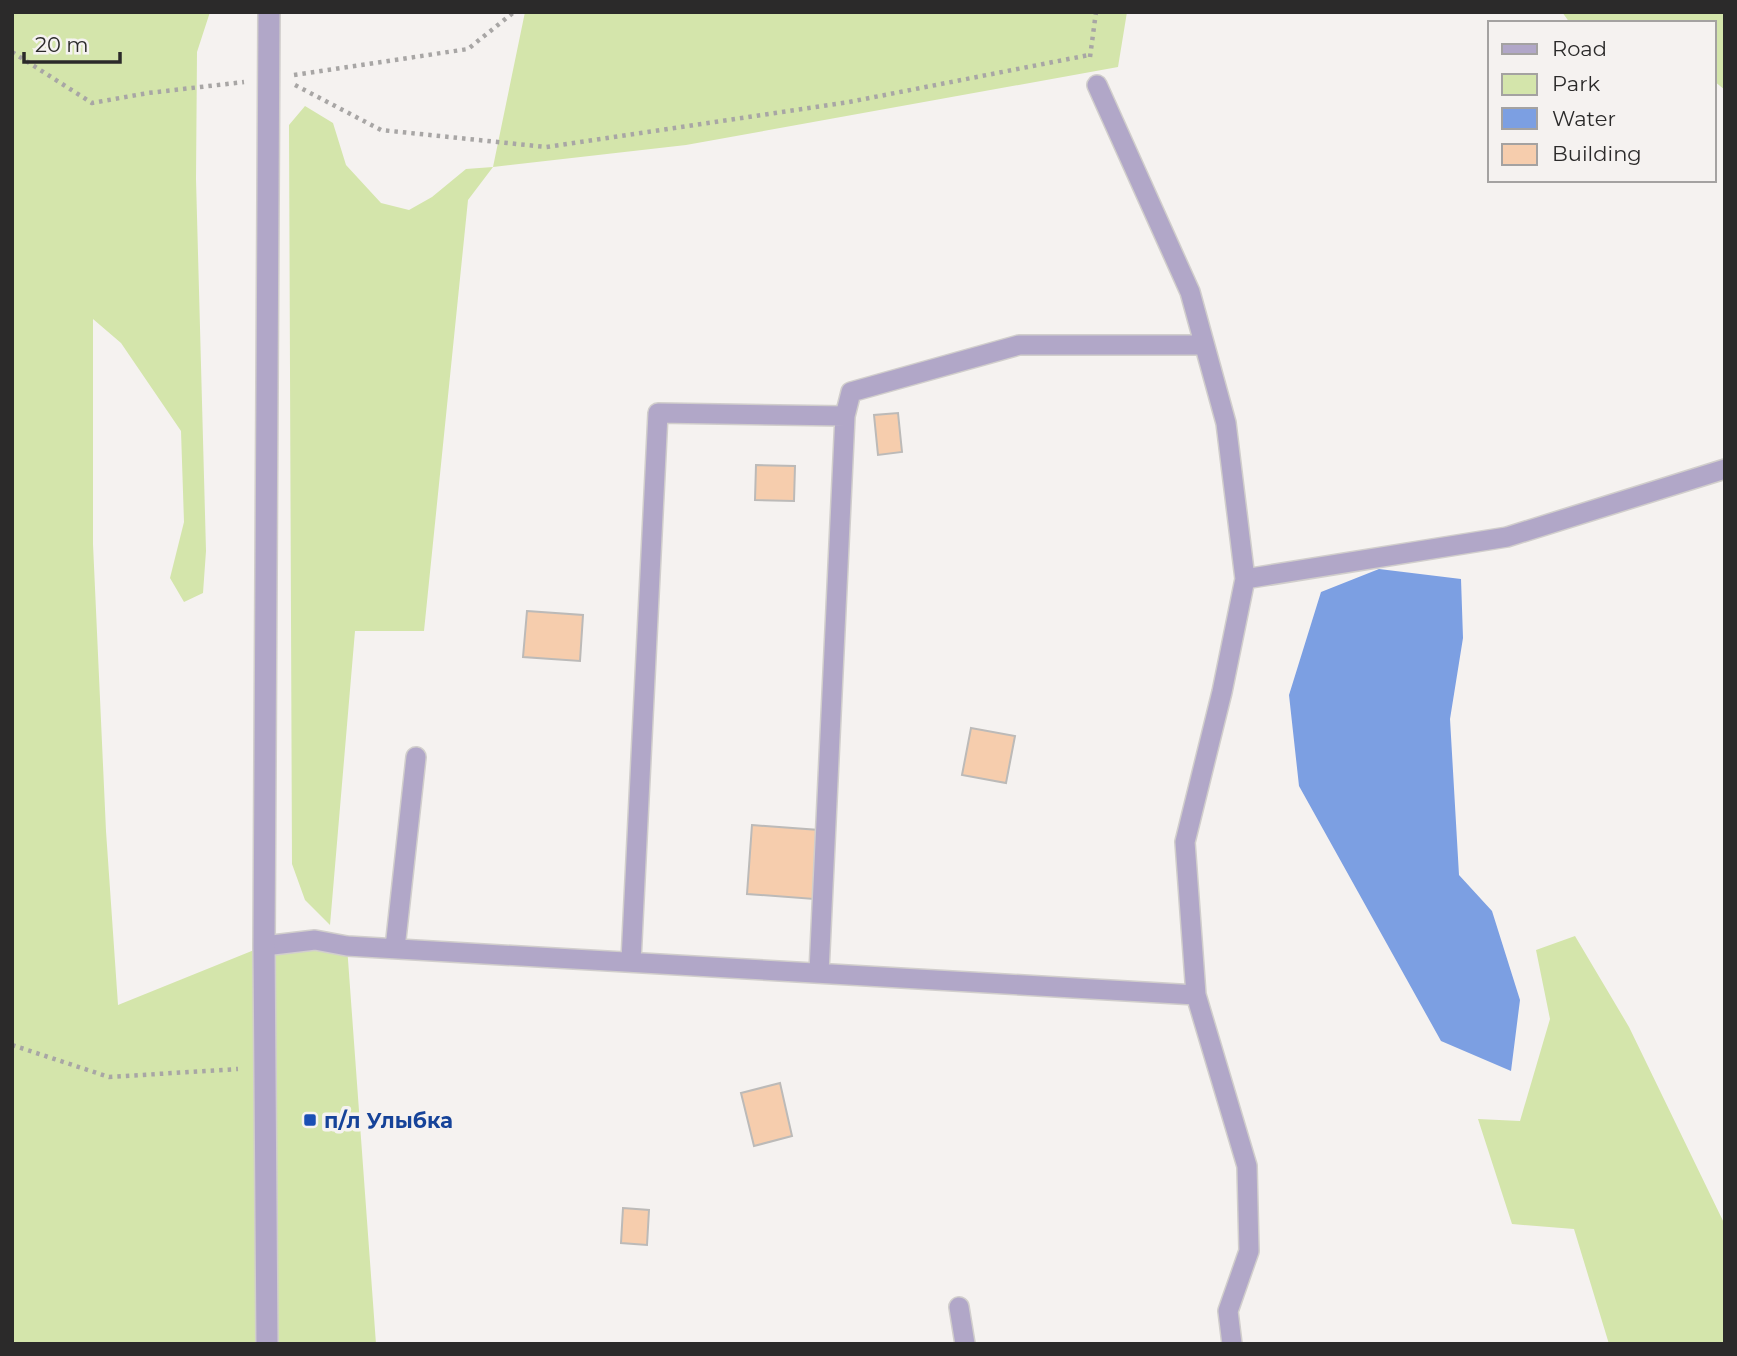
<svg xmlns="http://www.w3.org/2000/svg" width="1737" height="1356" viewBox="0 0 1737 1356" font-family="Montserrat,sans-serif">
<rect width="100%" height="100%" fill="#f5f2f0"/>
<path fill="#d4e5ab" d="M12 12H210L197 52 196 179 206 551 203 593 184 602 170 578 184 522 181 431 121 343 93 319V544L106 831 118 1005 264 946H347L376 1344H12Z
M525 12H1127L1118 67 686 145 493 167 468 200 424 631H355L330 925 305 900 292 864 289 125 305 106 333 123 346 165 381 203 409 210 432 197 466 169 493 167Z
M1562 12H1725V90L1714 81V23H1570Z
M1575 936 1629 1027 1725 1225V1344H1609L1574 1229 1512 1224 1478 1119 1520 1121 1550 1019 1536 950Z"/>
<path fill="#7c9fe2" d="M1379 569 1461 579 1463 638 1450 719 1459 875 1492 911 1520 1000 1511 1071 1441 1041 1299 786 1289 695 1321 592Z"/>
<path fill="#f6cdad" stroke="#bcbab8" stroke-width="2" d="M898 413 902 452 878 455 874 415Z
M756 465 795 466 794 501 755 500Z
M527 611 583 615 580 661 523 657Z
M971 728 1015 736 1006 783 962 775Z
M752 825 819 830 814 899 747 894Z
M780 1083 792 1136 754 1146 741 1093Z
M623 1208 649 1210 647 1245 621 1243Z"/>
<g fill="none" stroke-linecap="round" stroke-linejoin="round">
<g stroke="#d1cecc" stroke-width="22">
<path id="service" d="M1097 85 1190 292 1226 423 1245 579 1222 692 1185 842 1196 995 1247 1166 1249 1251 1228 1311 1232 1344
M1245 579 1507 537 1725 469
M264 946 315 940 347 946 1196 995
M395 948 416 757
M631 961 658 413 845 416 851 392 1019 345H1204
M819 972 845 416
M959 1307 965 1344"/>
</g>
<g stroke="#d1cecc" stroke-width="24">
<path id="tertiary" d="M267 1344 264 946 269 12"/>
</g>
<path stroke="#a8a6a5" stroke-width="4.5" stroke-dasharray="3.5 5" stroke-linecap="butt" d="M12 52 92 103 148 93 244 82
M1090 57 1096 12
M294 75 468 49 514 12
M295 85 381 130 546 147 849 102 1089 55
M12 1045 109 1077 238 1069"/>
<use href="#service" stroke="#b1a7c8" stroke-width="19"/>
<use href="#tertiary" stroke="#b1a7c8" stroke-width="21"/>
</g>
<rect fill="#1a4fb4" stroke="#f5f2f0" stroke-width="2.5" x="303" y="1113" width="14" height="14" rx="3.5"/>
<g text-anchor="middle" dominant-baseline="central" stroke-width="7" stroke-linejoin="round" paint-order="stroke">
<g font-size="21" font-weight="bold" fill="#164399" stroke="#f5f2f0" text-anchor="start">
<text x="324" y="1120">п/л Улыбка</text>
</g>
</g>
<rect width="1737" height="1356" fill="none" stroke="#2b2a2a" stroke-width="28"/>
<rect x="1488" y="21" width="228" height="161" fill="#f5f2f0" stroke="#a4a2a1" stroke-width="2"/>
<rect x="1502" y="44" width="35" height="10" fill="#b1a7c8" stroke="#a4a2a1" stroke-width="2"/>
<text x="1552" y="56" font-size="21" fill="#2b2a2a">Road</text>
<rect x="1502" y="74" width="35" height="21" fill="#d4e5ab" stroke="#a4a2a1" stroke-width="2"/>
<text x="1552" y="91" font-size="21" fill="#2b2a2a">Park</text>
<rect x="1502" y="108" width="35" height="21" fill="#7c9fe2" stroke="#a4a2a1" stroke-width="2"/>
<text x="1552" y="126" font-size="21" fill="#2b2a2a">Water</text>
<rect x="1502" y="144" width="35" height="21" fill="#f6cdad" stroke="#a4a2a1" stroke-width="2"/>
<text x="1552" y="161" font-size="21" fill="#2b2a2a">Building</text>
<path d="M24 52v10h96v-10" fill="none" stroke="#2b2a2a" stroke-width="3.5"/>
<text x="35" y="52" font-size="21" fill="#2b2a2a" stroke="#f5f2f0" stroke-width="5" paint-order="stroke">20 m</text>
</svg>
